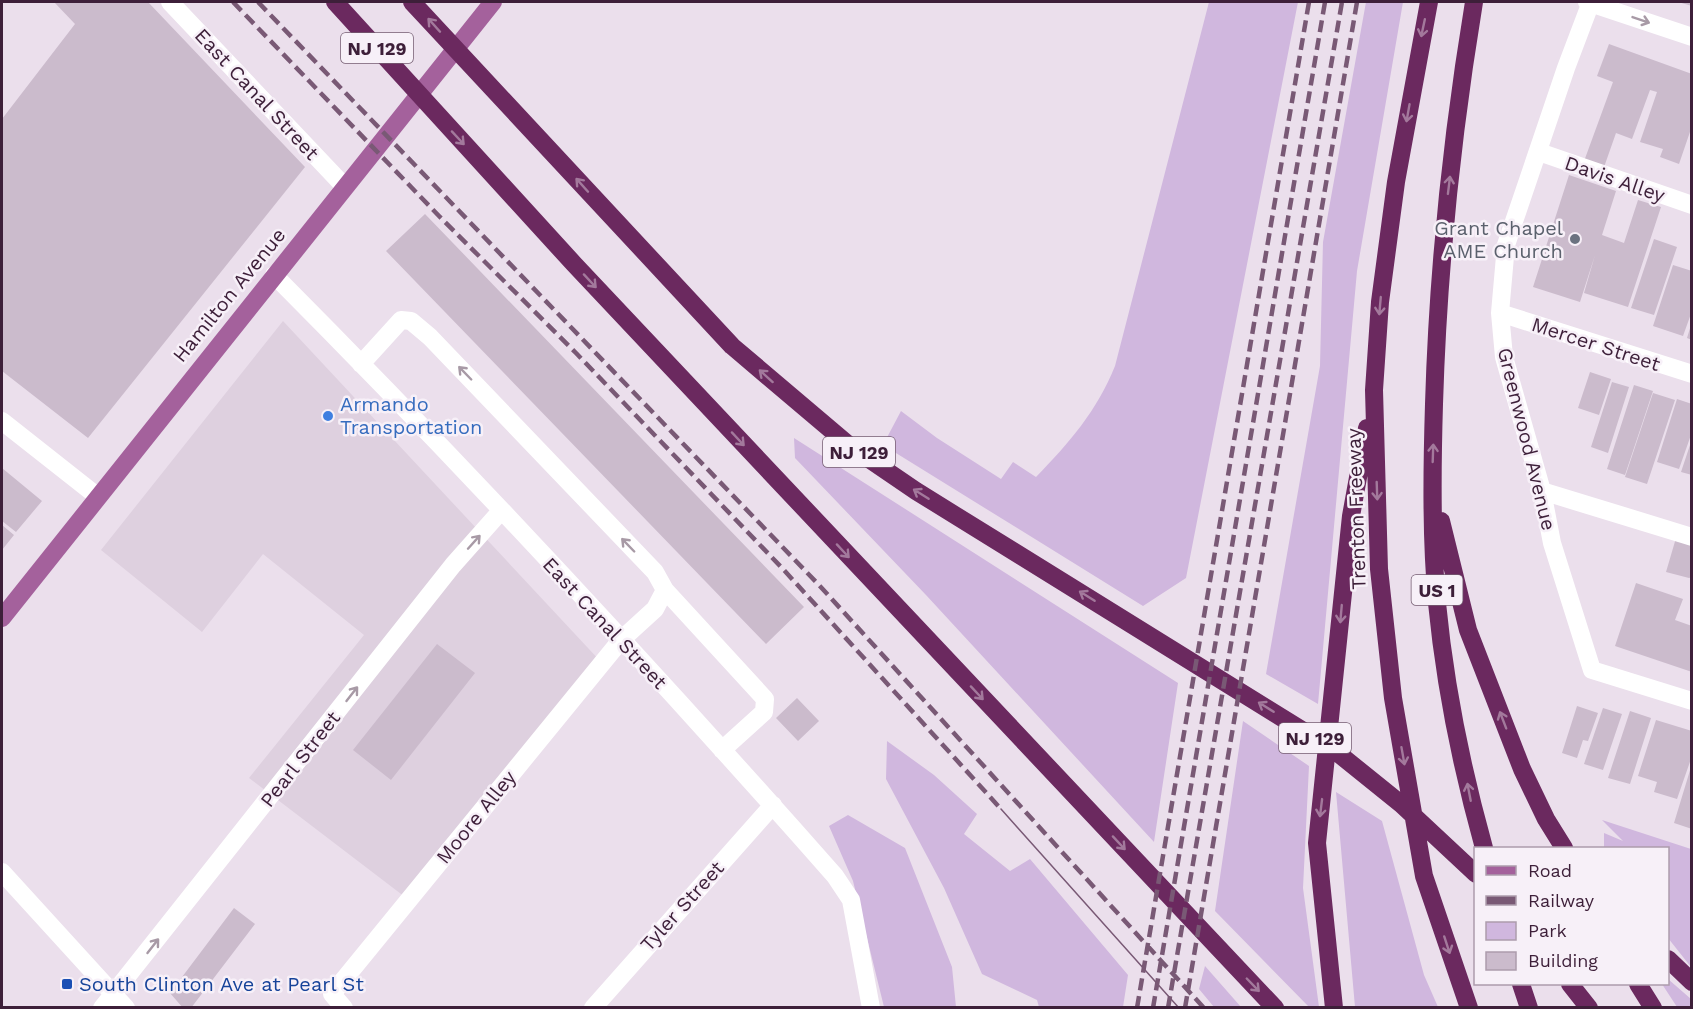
<svg xmlns="http://www.w3.org/2000/svg" width="1693" height="1009" viewBox="0 0 1693 1009" font-family="'Work Sans',sans-serif">
<rect width="100%" height="100%" fill="#ebdfec"/>
<path fill="#ded0df" d="M283 321 602 663 405 897 249 778 364 635 263 554 202 632 101 550Z"/>
<path fill="#d0b7de" d="M1209 2H1298L1186 578 1143 606 883 445 901 411 937 438 1001 479 1013 462 1036 477C1069 443 1097 411 1115 366Z
M1366 2H1403L1357 271 1318 704 1266 674 1320 366 1323 242Z
M794 438 1178 683 1154 842 926 595 795 458Z
M1243 721 1309 766 1303 888 1319 1007H1309L1215 911Z
M887 741 934 775 977 814 964 834 1010 871 1030 859 1128 975 1123 1007H1039L1037 1000 982 974 944 888 886 779Z
M1336 792 1382 821 1424 975 1438 1007H1355Z
M848 815 905 848 952 967 956 1007H884L853 881 829 826Z
M1602 820 1691 849V967L1668 938V848H1604V833L1623 841Z
M1205 966 1241 1007H1214L1199 989Z
M1668 979 1691 999V1007H1677L1662 984H1668Z"/>
<path fill="#cbbbcc" d="M54 2H148L305 167 88 438 2 371V119L75 24Z
M1678 2H1692V6Z
M1609 44 1692 74V126L1679 164 1660 157 1663 149 1640 142 1657 92 1650 90 1632 139 1616 133 1603 170 1583 164 1613 82 1597 76Z
M1569 175 1616 191 1602 235 1624 243 1638 200 1661 207 1628 307 1584 293 1595 255 1580 302 1533 287Z
M425 214 804 607 766 644 386 251Z
M1654 239 1677 247 1654 315 1631 308Z
M1673 265 1692 271V311L1683 336 1653 326Z
M1691 325 1692 326V340L1687 338Z
M1590 372 1611 379 1599 415 1578 408Z
M1612 382 1629 387 1608 453 1591 447Z
M1634 385 1653 391 1625 475 1607 469Z
M1653 393 1675 400 1647 484 1625 477Z
M1677 399 1692 404V432L1679 469 1657 462Z
M1691 442H1692V475L1681 472Z
M2 468 42 501 16 532 2 521Z
M2 525 14 535 2 550Z
M1676 538 1692 542V577L1689 578 1666 572Z
M1636 583 1683 599 1675 620 1692 626V672L1615 646Z
M437 644 475 673 391 780 353 750Z
M797 698 819 721 798 741 776 718Z
M1577 706 1598 713 1588 741 1583 740 1577 758 1562 753Z
M1603 708 1622 714 1603 770 1584 764Z
M1630 711 1651 718 1630 784 1608 778Z
M1656 720 1692 731V756L1677 799 1654 792 1657 782 1638 776Z
M1691 767H1692V829L1674 823Z
M234 908 255 924 191 1008H183L170 993Z"/>
<g fill="none" stroke-linecap="round" stroke-linejoin="round">
<path stroke="#fff" stroke-width="18" d="M170 2 345 187
M1587 2 1692 37
M1591 2 1566 68 1506 245 1500 313 1504 357 1542 491 1552 543 1592 670 1692 701
M1539 152 1692 205
M274 275C467 469 654 671 835 876L851 900 871 1008
M1500 313 1692 374
M361 364 401 320 411 321 430 337 655 572 665 590 765 699 764 712 722 750
M2 421 97 496
M1542 491 1692 537
M2 872 126 1008
M102 1008 453 565 500 512
M344 1008 332 994 621 640 655 609 665 590
M593 1008 773 805"/>
<path stroke="#a4619c" stroke-width="18" d="M2 618 493 2"/>
<path stroke="#6b295f" stroke-width="18" d="M335 2 574 264 1275 1008
M412 2 732 346 850 446 916 491 1334 750 1401 804 1476 874
M1429 2 1396 182 1380 302 1374 390 1379 569 1393 698 1424 876 1469 1008
M1474 2C1452 135 1438 268 1434 404 1432 470 1431 537 1437 603 1445 686 1462 769 1484 848
M1441 521 1468 630 1522 769 1546 819 1564 848
M1668 959 1692 982
M1521 984 1529 1008
M1570 984 1589 1008
M1638 984 1653 1008
M1334 1008 1317 843 1351 516 1367 428"/>
<path stroke="#795975" stroke-width="1.5" d="M1001 809 1179 1008"/>
<path stroke="#795975" stroke-width="4.5" stroke-dasharray="12 6" stroke-linecap="butt" d="M233 2 439 216 576 353 783 569 1001 809
M258 2 819 585 1204 1008
M1137 1008 1309 2
M1153 1008 1325 2
M1168 1008 1342 2
M1185 1008 1357 2"/>
</g>
<defs><path id="oneway-shaft" d="M-6 0H5M1.5-3L5.5 0L1.5 3" fill="none" stroke-width="1.6" stroke-linecap="round" stroke-linejoin="round" transform="scale(1.5)"/></defs>
<g stroke="#a89aa6">
<use href="#oneway-shaft" transform="translate(1641 20) rotate(19)"/>
<use href="#oneway-shaft" transform="translate(465 373) rotate(-134)"/>
<use href="#oneway-shaft" transform="translate(474 542) rotate(-48)"/>
<use href="#oneway-shaft" transform="translate(628 545) rotate(-134)"/>
<use href="#oneway-shaft" transform="translate(352 694) rotate(-52)"/>
<use href="#oneway-shaft" transform="translate(153 946) rotate(-52)"/>
</g>
<g stroke="#a3799c">
<use href="#oneway-shaft" transform="translate(434 25) rotate(-132)"/>
<use href="#oneway-shaft" transform="translate(1423 28) rotate(102)"/>
<use href="#oneway-shaft" transform="translate(1408 113) rotate(100)"/>
<use href="#oneway-shaft" transform="translate(458 138) rotate(47)"/>
<use href="#oneway-shaft" transform="translate(582 185) rotate(-132)"/>
<use href="#oneway-shaft" transform="translate(1449 185) rotate(-83)"/>
<use href="#oneway-shaft" transform="translate(590 281) rotate(47)"/>
<use href="#oneway-shaft" transform="translate(1380 306) rotate(95)"/>
<use href="#oneway-shaft" transform="translate(766 376) rotate(-138)"/>
<use href="#oneway-shaft" transform="translate(738 439) rotate(47)"/>
<use href="#oneway-shaft" transform="translate(1433 453) rotate(-88)"/>
<use href="#oneway-shaft" transform="translate(1377 491) rotate(88)"/>
<use href="#oneway-shaft" transform="translate(921 494) rotate(-148)"/>
<use href="#oneway-shaft" transform="translate(843 551) rotate(47)"/>
<use href="#oneway-shaft" transform="translate(1087 596) rotate(-148)"/>
<use href="#oneway-shaft" transform="translate(1341 614) rotate(95)"/>
<use href="#oneway-shaft" transform="translate(977 693) rotate(47)"/>
<use href="#oneway-shaft" transform="translate(1266 707) rotate(-148)"/>
<use href="#oneway-shaft" transform="translate(1503 720) rotate(-111)"/>
<use href="#oneway-shaft" transform="translate(1403 756) rotate(80)"/>
<use href="#oneway-shaft" transform="translate(1469 792) rotate(-101)"/>
<use href="#oneway-shaft" transform="translate(1321 808) rotate(97)"/>
<use href="#oneway-shaft" transform="translate(1119 843) rotate(47)"/>
<use href="#oneway-shaft" transform="translate(1447 945) rotate(72)"/>
<use href="#oneway-shaft" transform="translate(1253 985) rotate(46)"/>
</g>
<circle fill="#6b7280" stroke="#f7f0f8" stroke-width="2" cx="1575" cy="239" r="6"/>
<circle fill="#3f7fe0" stroke="#f7f0f8" stroke-width="2" cx="328" cy="416" r="6"/>
<rect fill="#1a4fb4" stroke="#f7f0f8" stroke-width="2" x="61" y="978" width="12" height="12" rx="3"/>
<g text-anchor="middle" dominant-baseline="central" stroke-width="5" stroke-linejoin="round" paint-order="stroke">
<g fill="#f7f0f8" stroke="#755e72" stroke-width="1.5">
<rect x="341" y="33" width="72" height="30" rx="4.5"/>
<rect x="823" y="437" width="72" height="30" rx="4.5"/>
<rect x="1411.5" y="575" width="51" height="30" rx="4.5"/>
<rect x="1279" y="723" width="72" height="30" rx="4.5"/>
</g>
<g font-size="18" font-weight="bold" fill="#3d1f39">
<text x="377" y="48">NJ 129</text>
<text x="859" y="452">NJ 129</text>
<text x="1437" y="590">US 1</text>
<text x="1315" y="738">NJ 129</text>
</g>
<g font-size="20" fill="#3d1f39" stroke="#f7f0f8">
<text transform="translate(257 94) rotate(47)">East Canal Street</text>
<text transform="translate(1615 179) rotate(19)">Davis Alley</text>
<text transform="translate(229 295) rotate(-51)">Hamilton Avenue</text>
<text transform="translate(1596 344) rotate(18)">Mercer Street</text>
<text transform="translate(1527 439) rotate(76)">Greenwood Avenue</text>
<text transform="translate(1356 509) rotate(-92)">Trenton Freeway</text>
<text transform="translate(605 623) rotate(47)">East Canal Street</text>
<text transform="translate(300 759) rotate(-52)">Pearl Street</text>
<text transform="translate(476 817) rotate(-51)">Moore Alley</text>
<text transform="translate(682 906) rotate(-48)">Tyler Street</text>
</g>
<g font-size="20" fill="#5b616d" stroke="#f7f0f8" text-anchor="end">
<text x="1563" y="228">Grant Chapel<tspan x="1563" dy="23">AME Church</tspan></text>
</g>
<g font-size="20" fill="#366cbe" stroke="#f7f0f8" text-anchor="start">
<text x="340" y="404">Armando<tspan x="340" dy="23">Transportation</tspan></text>
</g>
<g font-size="20" fill="#164399" stroke="#f7f0f8" text-anchor="start">
<text x="79" y="984">South Clinton Ave at Pearl St</text>
</g>
</g>
<rect width="1693" height="1009" fill="none" stroke="#3d1f39" stroke-width="6"/>
<rect x="1474" y="847" width="195" height="138" fill="#f7f0f8" stroke="#ad9cac" stroke-width="1.5"/>
<rect x="1486" y="866" width="30" height="9" fill="#a4619c" stroke="#ad9cac" stroke-width="1.5"/>
<text x="1528" y="877" font-size="18" fill="#3d1f39">Road</text>
<rect x="1486" y="896" width="30" height="9" fill="#795975" stroke="#ad9cac" stroke-width="1.5"/>
<text x="1528" y="907" font-size="18" fill="#3d1f39">Railway</text>
<rect x="1486" y="922" width="30" height="18" fill="#d0b7de" stroke="#ad9cac" stroke-width="1.5"/>
<text x="1528" y="937" font-size="18" fill="#3d1f39">Park</text>
<rect x="1486" y="952" width="30" height="18" fill="#cbbbcc" stroke="#ad9cac" stroke-width="1.5"/>
<text x="1528" y="967" font-size="18" fill="#3d1f39">Building</text>
</svg>
